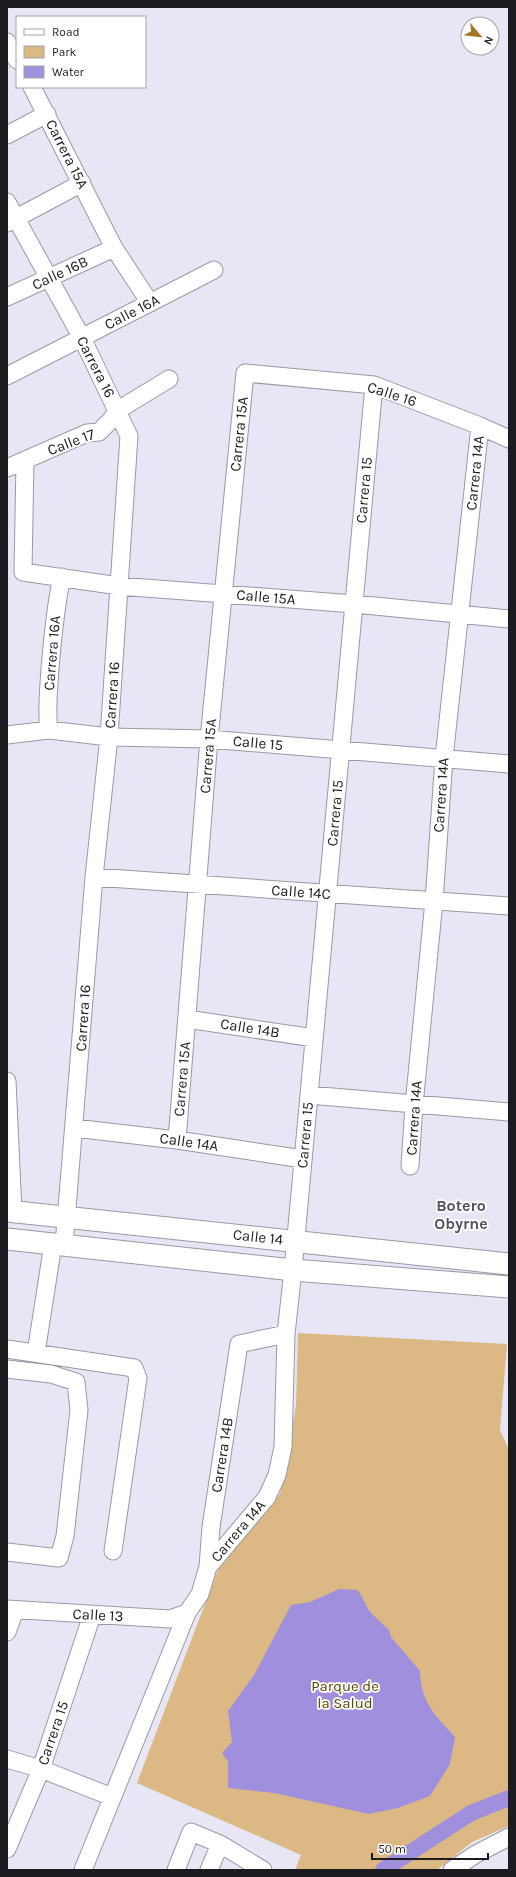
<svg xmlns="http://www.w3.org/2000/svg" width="516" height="1877" viewBox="0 0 516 1877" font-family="Karla,sans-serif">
<rect width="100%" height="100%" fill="#e8e6f5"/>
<path fill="#dcb984" d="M298 1333 507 1344 500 1430 509 1450V1826L472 1842 437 1870H295L301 1855 137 1783 219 1567 280 1494 296 1406Z"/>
<path fill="#a08fdd" d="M339 1589 358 1590 370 1612 389 1630 391 1637 420 1671C421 1704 435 1714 455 1737L450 1764 430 1796 398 1808 369 1814 274 1793 228 1788V1762L222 1753 232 1742 228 1711 254 1675 291 1605 310 1602Z"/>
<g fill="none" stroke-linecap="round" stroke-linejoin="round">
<path stroke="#a08fdd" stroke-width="16" d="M383 1870 471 1813 509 1798"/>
<g stroke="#9a98a6" stroke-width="19">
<path id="minor" d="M7 42 17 60
M32 87 114 248 150 303
M7 135 47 114
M7 202 82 338 129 436 109 737 94 877 64 1245
M7 223 82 183
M7 297 114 248
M7 376 214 270
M25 461 23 572 119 586 354 604 509 619
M7 468 87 433 99 432 110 421 118 410 169 379
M49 730C46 709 49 689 50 668 53 637 55 607 62 577
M7 735 49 730 109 737 209 739 509 764
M94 877 509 906
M187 1019 314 1038
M7 1081 13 1212
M309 1095 509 1112
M74 1128 177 1140 303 1159
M177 1140 209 739 245 373 374 385 480 426 509 439
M410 1166 414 1105 434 901 444 758 480 426
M7 1349 134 1368 138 1378 113 1551
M36 1353 53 1244
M7 1369 51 1374 76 1382 79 1410 65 1536 59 1558 7 1552
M208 1567 211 1527 239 1344 286 1334
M7 1609 170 1619 187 1613
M7 1632 15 1610
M7 1759 41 1769 112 1797
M7 1849 41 1769 92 1615
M83 1870 187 1613 200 1594 208 1567 267 1497 277 1475 283 1447 286 1334 293 1270 374 385
M176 1870 191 1832 220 1844 263 1870
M209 1870 220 1844
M452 1870 476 1854 509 1837"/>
</g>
<g stroke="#9a98a6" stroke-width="23">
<path id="major" d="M7 1211 509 1264
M7 1239 293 1270 509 1287"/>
</g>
<use href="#minor" stroke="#fff" stroke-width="17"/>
<use href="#major" stroke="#fff" stroke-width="21"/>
</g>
<g text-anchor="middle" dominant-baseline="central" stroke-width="3.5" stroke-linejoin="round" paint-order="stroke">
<g font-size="15" fill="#1c1b20" stroke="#fff">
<text transform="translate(67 154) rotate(63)">Carrera 15A</text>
<text transform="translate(60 273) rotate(-25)">Calle 16B</text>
<text transform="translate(132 312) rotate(-27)">Calle 16A</text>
<text transform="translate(96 367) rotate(63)">Carrera 16</text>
<text transform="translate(392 394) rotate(18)">Calle 16</text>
<text transform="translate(239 434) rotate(-84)">Carrera 15A</text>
<text transform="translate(71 442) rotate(-21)">Calle 17</text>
<text transform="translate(475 473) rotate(-84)">Carrera 14A</text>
<text transform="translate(364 490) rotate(-85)">Carrera 15</text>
<text transform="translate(266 597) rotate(5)">Calle 15A</text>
<text transform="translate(52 653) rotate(-85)">Carrera 16A</text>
<text transform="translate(112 695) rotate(-86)">Carrera 16</text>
<text transform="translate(258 743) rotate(5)">Calle 15</text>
<text transform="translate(208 756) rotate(-85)">Carrera 15A</text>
<text transform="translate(441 795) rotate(-86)">Carrera 14A</text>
<text transform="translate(335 813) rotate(-85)">Carrera 15</text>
<text transform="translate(301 892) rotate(4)">Calle 14C</text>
<text transform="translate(83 1018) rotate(-86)">Carrera 16</text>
<text transform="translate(250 1028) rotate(9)">Calle 14B</text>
<text transform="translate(182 1079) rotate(-85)">Carrera 15A</text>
<text transform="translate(414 1118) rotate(-86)">Carrera 14A</text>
<text transform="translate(305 1135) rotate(-85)">Carrera 15</text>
<text transform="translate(189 1142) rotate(8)">Calle 14A</text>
<text transform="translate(258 1237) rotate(6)">Calle 14</text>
<text transform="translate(222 1455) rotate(-81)">Carrera 14B</text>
<text transform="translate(238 1531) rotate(-50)">Carrera 14A</text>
<text transform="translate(98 1615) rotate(3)">Calle 13</text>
<text transform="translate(53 1733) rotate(-71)">Carrera 15</text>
</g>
<g font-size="15" fill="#634300" stroke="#fff">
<text x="345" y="1686">Parque de<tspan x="345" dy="17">la Salud</tspan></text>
</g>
<g font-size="16" font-weight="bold" fill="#52505c" stroke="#fff">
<text x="461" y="1205">Botero<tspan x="461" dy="18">Obyrne</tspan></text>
</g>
</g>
<rect width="516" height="1877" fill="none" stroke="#1c1b20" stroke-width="16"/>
<rect x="16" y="16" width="130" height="72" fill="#ffffff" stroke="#a4a4a6"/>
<rect x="24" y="29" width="20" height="6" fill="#ffffff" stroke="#a4a4a6"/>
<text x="52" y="36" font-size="12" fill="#1c1b20">Road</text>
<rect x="24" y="46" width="20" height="12" fill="#dcb984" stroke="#a4a4a6"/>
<text x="52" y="56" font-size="12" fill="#1c1b20">Park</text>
<rect x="24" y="66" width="20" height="12" fill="#a08fdd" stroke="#a4a4a6"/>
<text x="52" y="76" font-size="12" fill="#1c1b20">Water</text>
<g transform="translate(480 36) rotate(118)"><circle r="19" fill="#ffffff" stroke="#a4a4a6"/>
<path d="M0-3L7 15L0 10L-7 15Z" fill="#a27627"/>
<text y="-6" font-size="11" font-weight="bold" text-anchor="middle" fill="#1c1b20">N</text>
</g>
<path d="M372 1853v6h116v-6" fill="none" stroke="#1c1b20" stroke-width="2"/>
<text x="378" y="1853" font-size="12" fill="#1c1b20" stroke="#ffffff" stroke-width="3" paint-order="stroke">50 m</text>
</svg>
